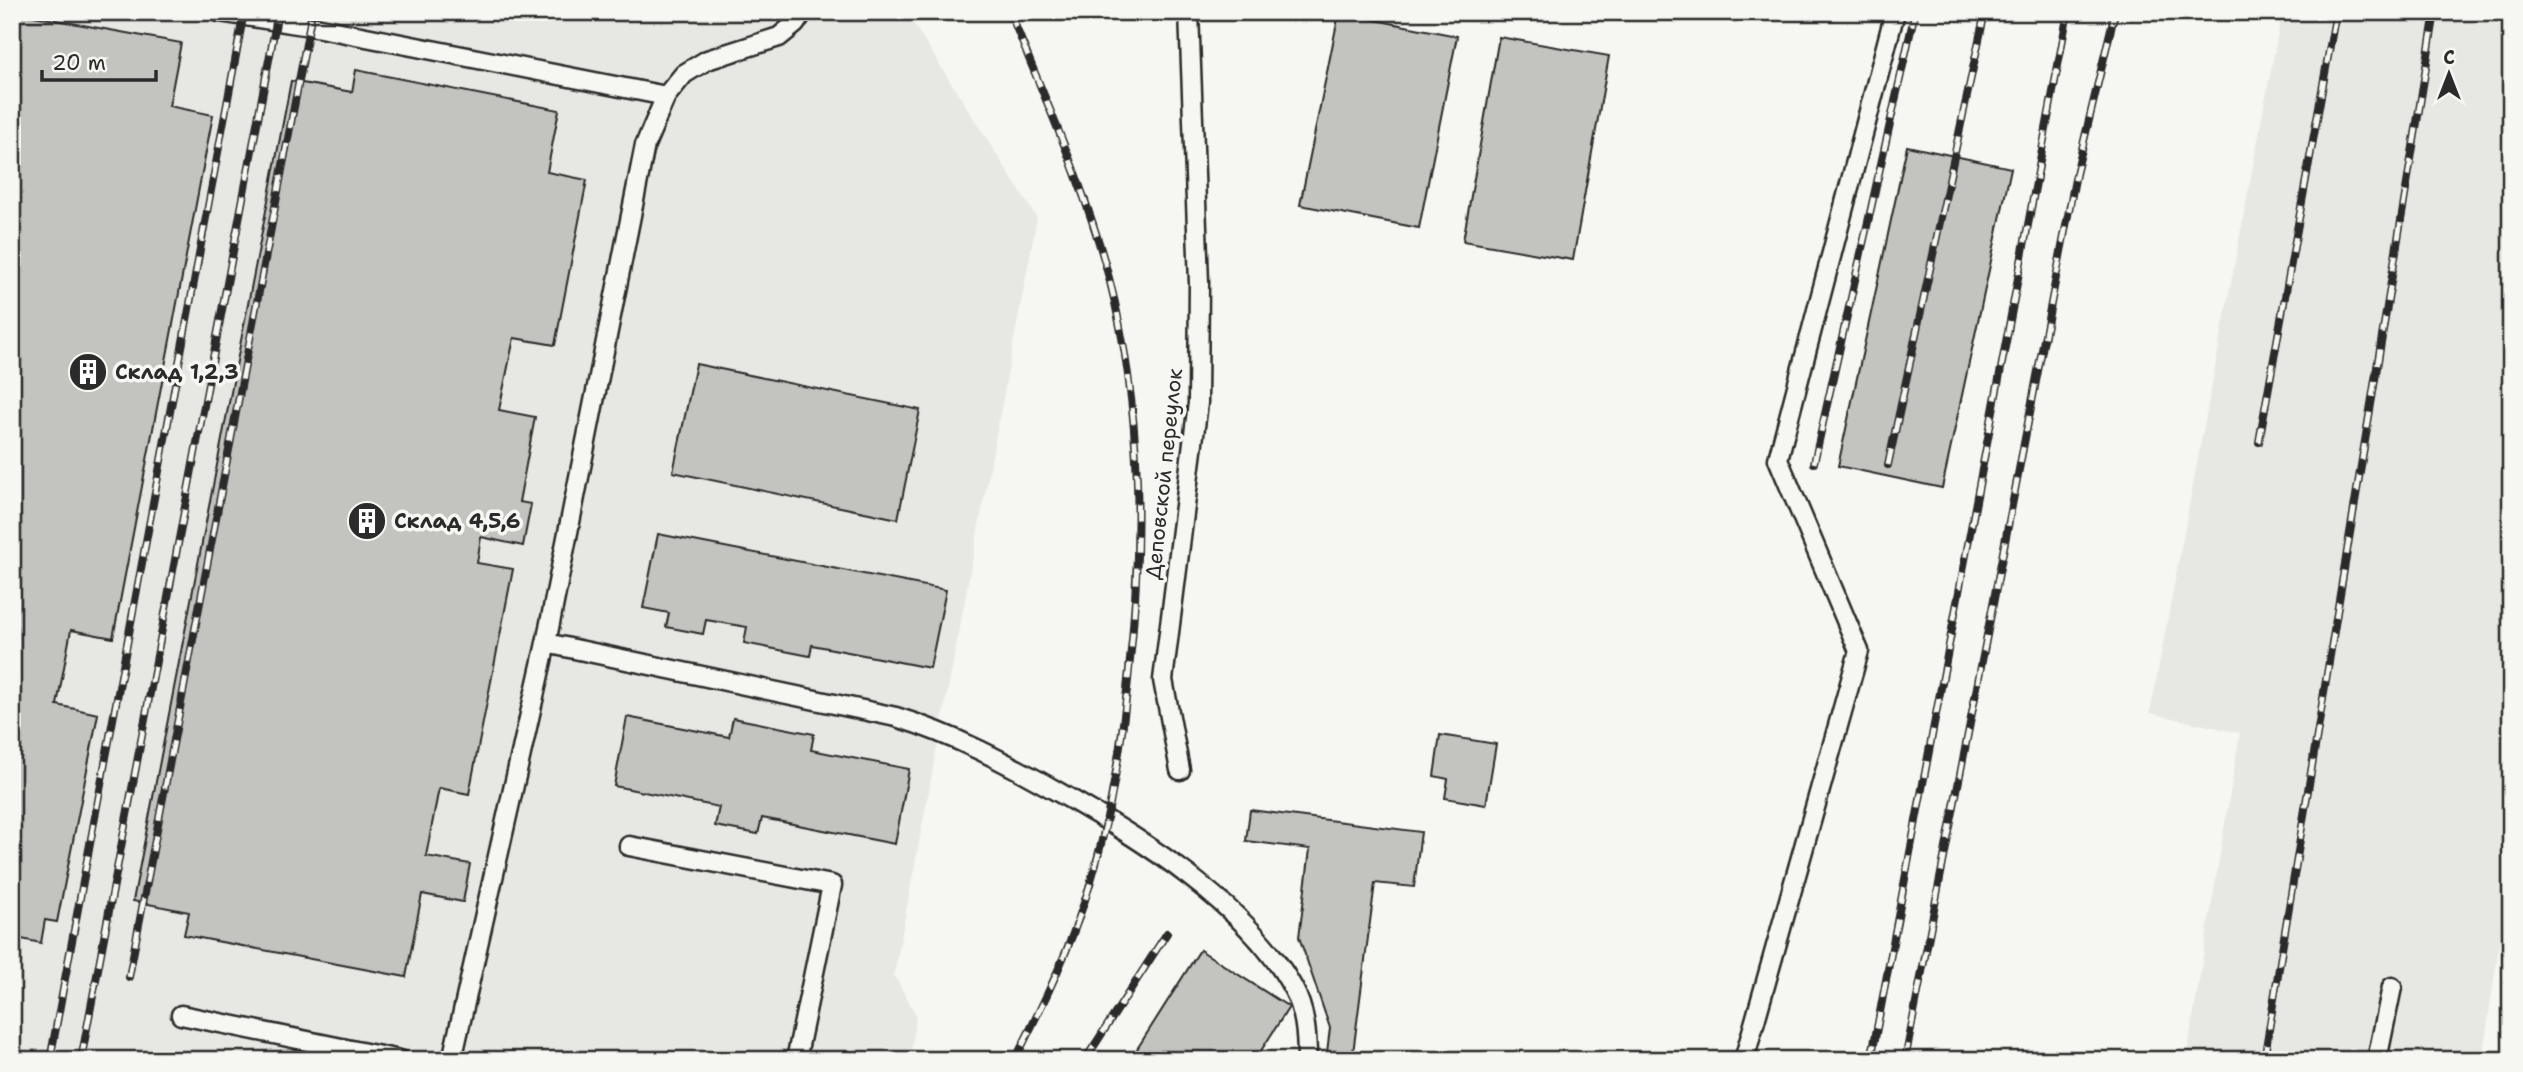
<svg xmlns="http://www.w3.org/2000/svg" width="2523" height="1072" viewBox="0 0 2523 1072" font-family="'Shantell Sans',sans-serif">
<rect width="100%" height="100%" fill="#f6f6f2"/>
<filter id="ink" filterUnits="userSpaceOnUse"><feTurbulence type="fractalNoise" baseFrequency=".0143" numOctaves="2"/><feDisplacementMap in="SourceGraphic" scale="14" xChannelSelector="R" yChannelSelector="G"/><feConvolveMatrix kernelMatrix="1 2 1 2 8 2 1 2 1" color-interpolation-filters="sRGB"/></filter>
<g filter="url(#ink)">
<path fill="#e7e7e3" d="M12 12H906L1037 218 894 975 916 1015 910 1060H12Z
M2282 12H2511V866L2482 1060H2186L2240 733 2150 713Z"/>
<path fill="#c3c3c0" stroke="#2b2b2b" stroke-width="2" d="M12 12 181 43 169 106 213 115 113 638 71 630 57 705 98 714 57 922 45 920 41 943 12 937Z
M1339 13 1457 36 1419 228 1300 205Z
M1499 37 1609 56 1573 260 1463 241Z
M356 70 559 110 547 172 587 180 555 345 514 338 499 410 535 417 519 502 531 504 523 546 481 537 477 563 513 569 469 794 439 788 426 856 470 864 463 902 422 894 406 977 184 935 189 912 133 901 291 81 352 92Z
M1907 146 2011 168 1942 488 1838 466Z
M696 364 920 410 898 519 673 472Z
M658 534 946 590 930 668 812 645 810 656 744 643 747 627 706 620 703 634 666 627 669 613 643 608Z
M627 717 729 737 733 718 814 734 811 750 909 769 895 844 762 818 758 834 715 826 719 807 614 786Z
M1440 735 1496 744 1486 805 1445 798 1448 779 1434 776Z
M1250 810 1421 832 1414 887 1375 883 1353 1053 1383 1057V1060H1326L1330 1028 1299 937 1310 849 1246 841Z
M1200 950 1289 1007 1255 1060H1130Z"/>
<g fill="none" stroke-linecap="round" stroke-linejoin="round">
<g stroke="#2b2b2b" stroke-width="23">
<path id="service" d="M219 12 310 26 666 96
M546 643 896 717C955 735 1007 763 1060 793 1139 837 1249 906 1293 988 1305 1010 1307 1034 1307 1060
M1180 770 1163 680 1198 403 1199 283 1189 12
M629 846 832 885 796 1060
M181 1015 400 1060
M452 1060 546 643 645 145 666 96 684 74 707 60 779 37 795 24 803 12
M1744 1060 1859 651 1778 459 1895 12
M2377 1060 2392 987"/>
</g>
<use href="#service" stroke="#f6f6f2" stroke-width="18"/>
<g stroke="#2b2b2b" stroke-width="8">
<path id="rail" d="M1010 12C1045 100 1085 186 1109 278 1143 410 1143 546 1128 680 1120 761 1106 844 1078 920 1061 968 1038 1014 1015 1060
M2259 442 2336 12
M1814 463 1915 12
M1888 465 1985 12
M129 977 312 12
M50 1060 244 12
M81 1060 278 12
M1085 1060 1167 933
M1871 1060 2068 12
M1905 1060 2076 174 2115 12
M2264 1060 2435 12"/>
</g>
<use href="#rail" stroke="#f6f6f2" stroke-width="5" stroke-dasharray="16" stroke-linecap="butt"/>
</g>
</g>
<defs>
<g id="building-disc" transform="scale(2.0125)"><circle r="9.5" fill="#2b2b2b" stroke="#f6f6f2"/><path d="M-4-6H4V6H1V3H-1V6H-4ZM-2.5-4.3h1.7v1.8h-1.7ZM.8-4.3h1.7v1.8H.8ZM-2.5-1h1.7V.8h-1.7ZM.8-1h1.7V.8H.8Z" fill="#fff"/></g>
</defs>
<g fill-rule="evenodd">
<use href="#building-disc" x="88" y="372"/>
<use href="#building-disc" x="367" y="521"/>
</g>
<g text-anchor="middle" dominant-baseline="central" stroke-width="7" stroke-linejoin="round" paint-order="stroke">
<g font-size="21" font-weight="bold" fill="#2b2b2b" stroke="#f6f6f2" text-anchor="start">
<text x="115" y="372">Склад 1,2,3</text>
<text x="394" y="521">Склад 4,5,6</text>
</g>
<g font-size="21" fill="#2b2b2b" stroke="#f6f6f2">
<text transform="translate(1164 474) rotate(-84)">Деповской переулок</text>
</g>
</g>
<rect width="2523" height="1072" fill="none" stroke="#f6f6f2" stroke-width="42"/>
<rect x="21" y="21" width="2481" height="1030" fill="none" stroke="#2b2b2b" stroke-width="2.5" filter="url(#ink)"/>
<g transform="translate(2449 74)" stroke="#f6f6f2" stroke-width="5" paint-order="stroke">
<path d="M0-5L12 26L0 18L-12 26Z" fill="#2b2b2b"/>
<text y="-10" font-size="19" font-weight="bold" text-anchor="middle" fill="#2b2b2b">С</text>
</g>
<path d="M42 70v10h114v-10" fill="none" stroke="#2b2b2b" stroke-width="3.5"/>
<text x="52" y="70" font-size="21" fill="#2b2b2b" stroke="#f6f6f2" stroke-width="5" paint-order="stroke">20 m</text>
</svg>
